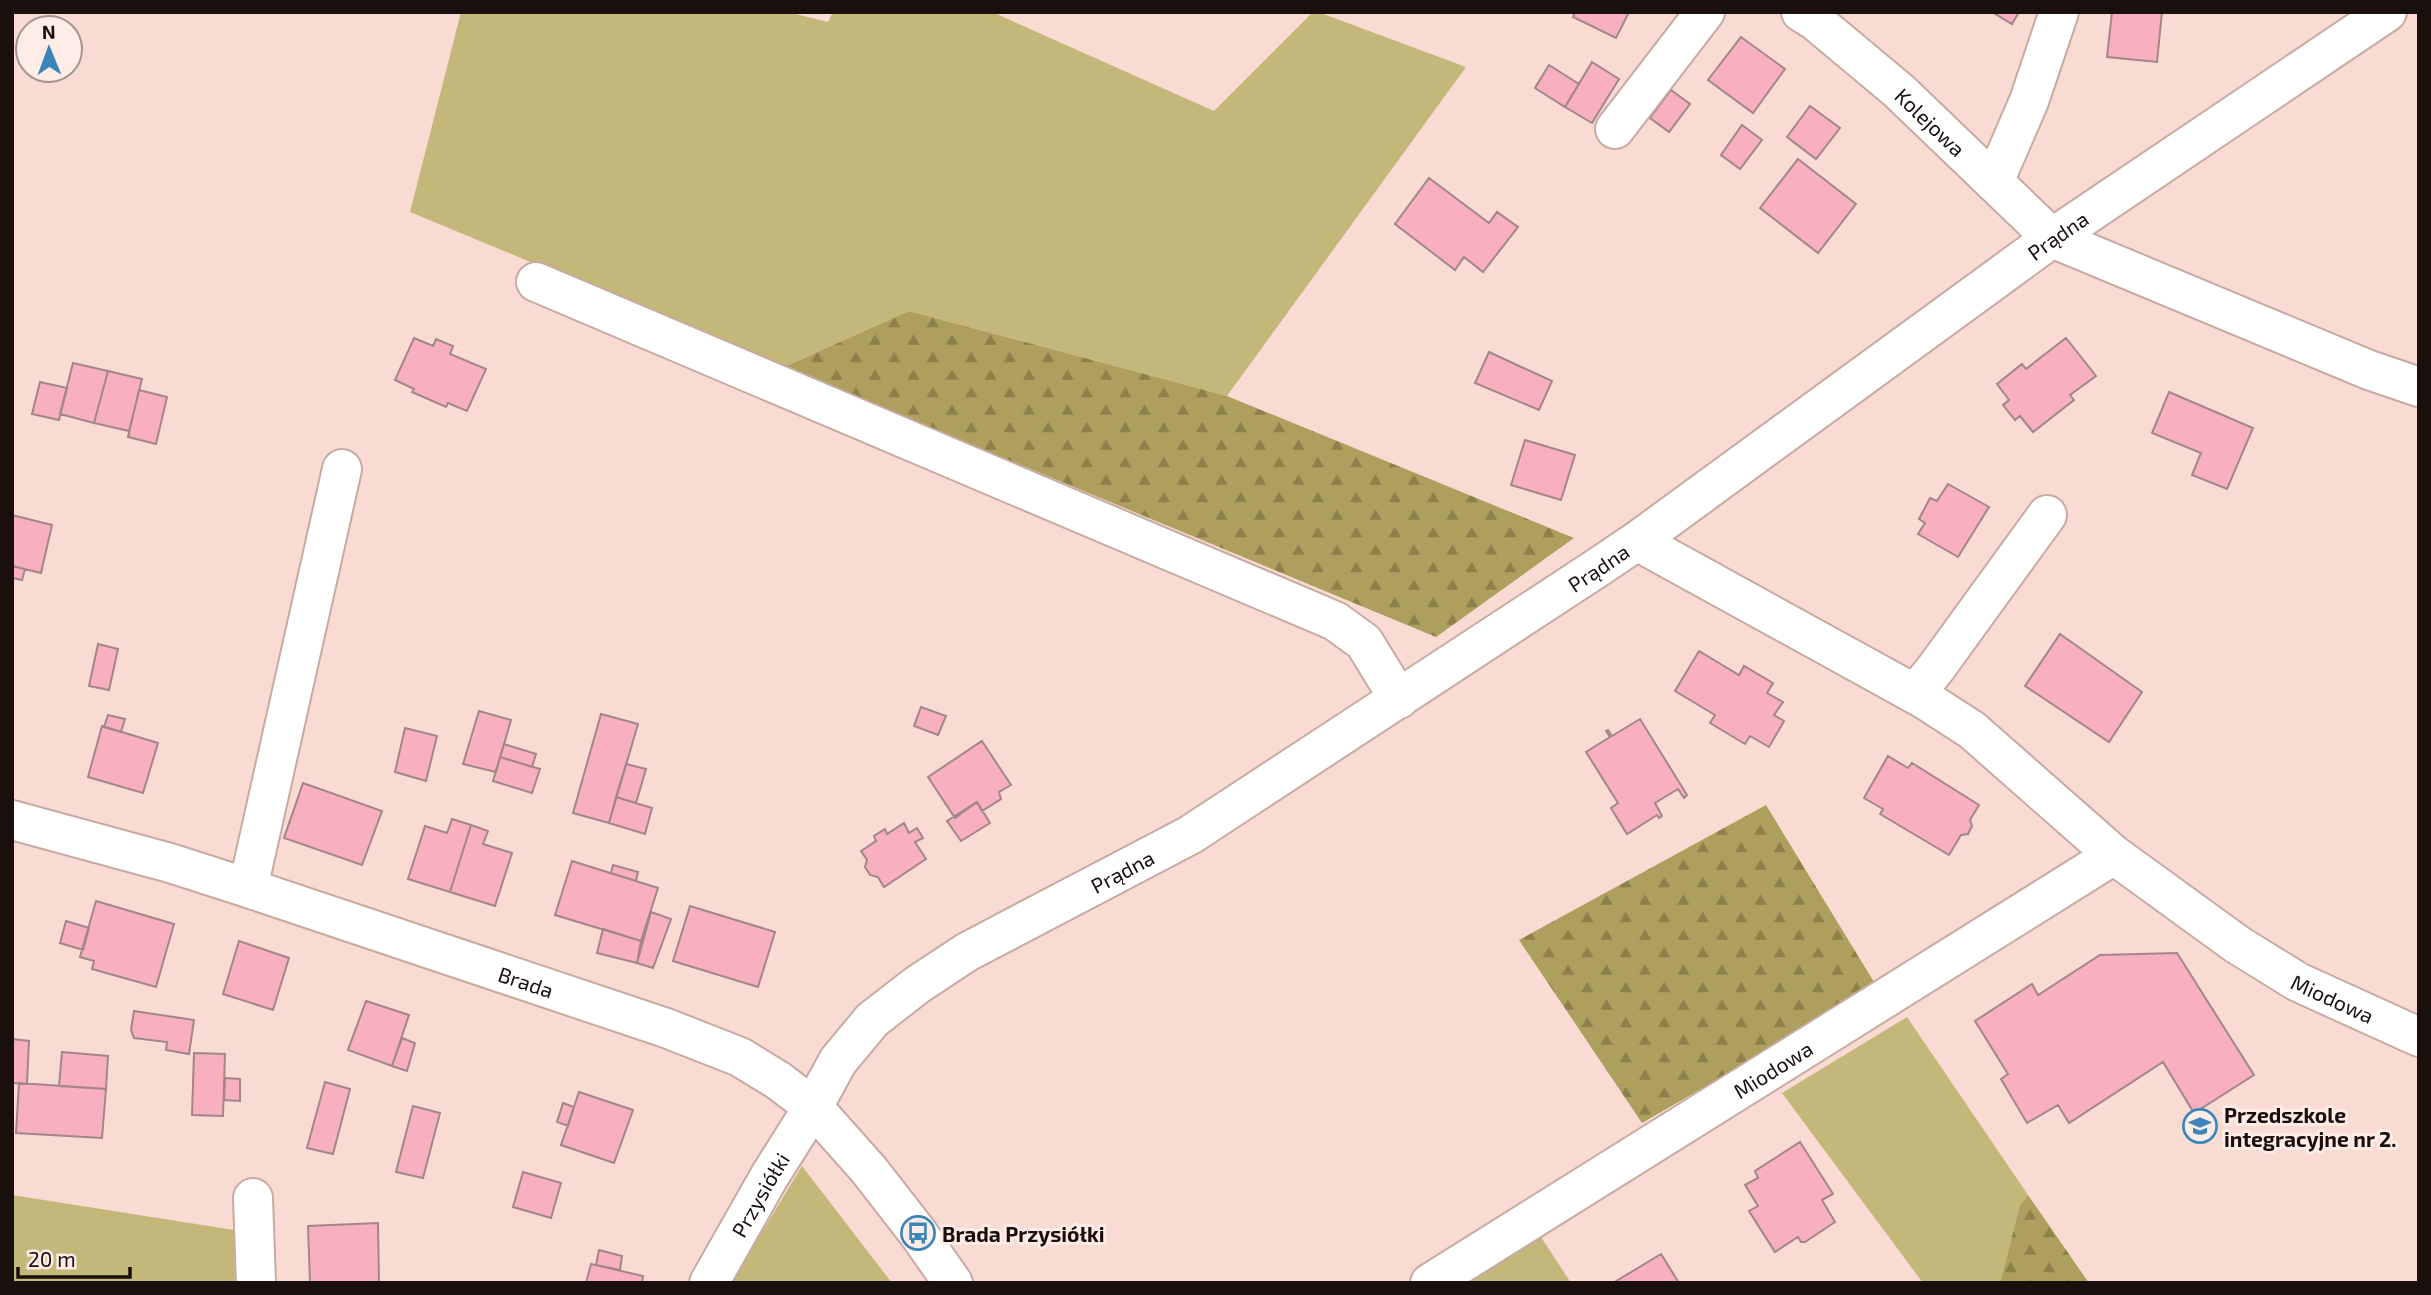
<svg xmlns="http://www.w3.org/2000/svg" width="2431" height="1295" viewBox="0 0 2431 1295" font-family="'Exo 2',sans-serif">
<defs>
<pattern id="forest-firs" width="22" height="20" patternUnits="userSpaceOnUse" patternTransform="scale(1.75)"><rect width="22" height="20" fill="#ad9f5d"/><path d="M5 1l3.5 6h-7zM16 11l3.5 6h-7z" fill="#8c804b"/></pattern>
</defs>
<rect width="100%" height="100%" fill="#f9dbd3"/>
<path fill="#c4b77a" d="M461 12H787L828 22 833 12H992L1214 111 1313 12H1318L1466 67 1227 396 909 311 784 367 410 212Z
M1907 1017 2028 1195 2020 1205 2000 1283H1923L1782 1093Z
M802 1166 892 1283H731Z
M12 1195 234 1230 235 1283H12Z
M1539 1234 1571 1283H1450Z"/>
<path fill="url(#forest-firs)" d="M909 311 1227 396 1574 538 1436 637 784 367Z
M1766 805 1877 987 1642 1123 1519 940Z
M2028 1195 2089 1283H2000L2020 1205Z"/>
<path fill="#f8afbe" stroke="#a2868b" stroke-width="2" d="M1575 12H1629L1616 38 1573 17Z
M1992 12H2019L2012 24Z
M2112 12H2162L2157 62 2107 57Z
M1741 37 1785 69 1753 113 1708 80Z
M1592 62 1619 79 1592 123 1565 107Z
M1549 65 1579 84 1565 107 1535 88Z
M1671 90 1690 104 1669 132 1650 118Z
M1810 106 1840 128 1816 159 1787 137Z
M1742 125 1762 140 1740 169 1721 155Z
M1798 159 1856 204 1818 253 1760 208Z
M1429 178 1489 223 1497 212 1518 227 1483 272 1464 257 1455 270 1395 224Z
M414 338 433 346 436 339 453 346 450 354 486 369 467 411 448 403 446 407 412 392 414 389 395 380Z
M2066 338 2096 376 2070 395 2074 400 2033 432 2020 416 2015 420 2003 405 2009 400 1997 384 2022 364 2026 369Z
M1489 352 1552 381 1539 410 1475 383Z
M73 363 108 371 94 423 60 414Z
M108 371 142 379 129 431 94 423Z
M40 382 67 388 59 420 32 414Z
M139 390 167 397 156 444 128 437Z
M2169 392 2253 428 2227 489 2192 475 2201 453 2152 433Z
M1525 440 1575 455 1561 500 1511 485Z
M1948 484 1989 507 1958 557 1918 534 1925 523 1919 519 1930 498 1937 501Z
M12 515 52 525 41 573 12 566Z
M12 566 25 569 22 580 12 578Z
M2060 634 2142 692 2109 742 2025 686Z
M98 644 118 649 109 690 89 686Z
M1699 651 1739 675 1744 666 1773 683 1767 693 1783 702 1774 715 1784 721 1769 747 1750 736 1745 744 1710 723 1715 715 1675 691Z
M921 707 946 716 938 735 914 726Z
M479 711 511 720 496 772 463 764Z
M601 714 638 724 609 823 573 813Z
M108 715 125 719 121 732 104 727Z
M1640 719 1687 795 1684 798 1678 789 1655 803 1662 816 1659 818 1657 815 1627 834 1611 808 1618 803 1586 752 1610 737 1606 731 1608 730 1612 736Z
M102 726 158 743 143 793 88 777Z
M405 728 437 736 426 781 395 772Z
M982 741 1011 785 999 792 1001 799 982 811 977 802 955 818 928 777Z
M504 744 536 754 532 767 500 757Z
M1888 756 1908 768 1912 763 1979 805 1970 820 1972 826 1968 834 1961 835 1949 855 1880 814 1883 809 1864 798Z
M500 757 540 769 532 793 493 781Z
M626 764 646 769 636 803 616 797Z
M303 783 382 811 362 865 284 838Z
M616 797 652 808 645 834 609 823Z
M977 802 990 823 961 841 947 821Z
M452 819 471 825 450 892 408 879 425 826 447 833Z
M904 823 909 833 917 828 923 838 915 842 926 859 884 887 878 877 870 875 865 867 867 860 861 851 876 841 874 836 885 829 887 834Z
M471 825 488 831 483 844 512 853 495 906 450 892Z
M572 861 658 888 641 941 555 915Z
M613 865 638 872 636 881 611 873Z
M96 901 174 924 156 987 92 969 94 961 80 957Z
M690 906 775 932 758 987 673 961Z
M651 912 671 919 653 968 637 963Z
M66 921 89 928 83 950 60 943Z
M603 929 641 941 637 963 597 953Z
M239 941 289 958 273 1010 223 994Z
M2177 953 2254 1075 2194 1113 2163 1062 2069 1123 2058 1105 2027 1123 2001 1079 2008 1074 1975 1021 2032 984 2038 995 2100 955Z
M366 1001 409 1015 392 1066 348 1050Z
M134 1011 194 1020 189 1054 166 1050 167 1042 134 1038 131 1030Z
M402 1038 415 1043 407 1071 392 1066Z
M12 1039 29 1041 27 1084 12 1083Z
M62 1052 108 1056 106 1089 59 1086Z
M194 1053 225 1054 223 1116 192 1115Z
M225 1078 240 1079V1101L224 1100Z
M325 1082 350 1089 333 1154 307 1148Z
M19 1083 106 1089 102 1138 16 1133Z
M579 1092 633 1110 614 1163 561 1145Z
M563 1103 574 1107 568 1126 557 1122Z
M413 1106 440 1113 423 1178 396 1172Z
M1800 1142 1833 1194 1822 1200 1835 1222 1805 1242H1801L1798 1237 1775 1252 1749 1211 1758 1206 1745 1185 1758 1178 1755 1171Z
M523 1172 561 1183 551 1218 513 1207Z
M378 1223 379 1283H310L308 1226Z
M599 1250 622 1256 620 1270 596 1265Z
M1661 1254 1679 1283H1613Z
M591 1264 643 1276 642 1283H586Z"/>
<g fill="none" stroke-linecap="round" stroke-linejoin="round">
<g stroke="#c7aaa2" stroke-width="42">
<g id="minor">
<path id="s1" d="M1801 12 1814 20 1899 91 2052 238 2369 370 2419 387"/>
<path d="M1615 129 1705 12"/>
<path d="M1994 182 2029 101 2059 12"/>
<path d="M536 282 1335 621 1364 642 1399 699"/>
<path id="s2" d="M1637 541 1924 699 1972 730 2114 855 2238 945 2298 982 2419 1037"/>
<path d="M1915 694 1936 668 2047 515"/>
<path id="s3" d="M12 820 170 863 248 888 666 1028 740 1057 779 1081 813 1107 869 1170 918 1233 953 1283"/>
<path d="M248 888 342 469"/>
<path d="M253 1198 256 1283"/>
<path id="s4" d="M709 1283 769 1177 813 1107 838 1061 872 1020 917 985 967 952 1190 835 1600 566 1637 541 2052 238 2387 12"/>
<path id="s5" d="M1430 1283 2114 855"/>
</g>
</g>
<use href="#minor" stroke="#fff" stroke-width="38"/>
</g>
<defs>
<g id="school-ring" transform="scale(1.75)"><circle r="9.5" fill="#feece6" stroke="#3b85b9" stroke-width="1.5"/><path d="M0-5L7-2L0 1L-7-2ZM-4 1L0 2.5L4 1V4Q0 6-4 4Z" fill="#3b85b9"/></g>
<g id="bus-ring" transform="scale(1.75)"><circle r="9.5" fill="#feece6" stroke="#3b85b9" stroke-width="1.5"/><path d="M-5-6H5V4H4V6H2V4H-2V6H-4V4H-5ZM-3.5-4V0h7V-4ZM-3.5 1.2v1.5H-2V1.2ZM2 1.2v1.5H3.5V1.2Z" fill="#3b85b9"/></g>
</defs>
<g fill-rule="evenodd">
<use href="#school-ring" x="2200" y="1126"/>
<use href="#bus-ring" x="918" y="1233"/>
</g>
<g text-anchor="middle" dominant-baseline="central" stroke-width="6" stroke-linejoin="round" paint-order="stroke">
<g font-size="21" fill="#190f0d" stroke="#feece6">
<text stroke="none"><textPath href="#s1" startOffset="170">Kolejowa</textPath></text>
<text stroke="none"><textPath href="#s4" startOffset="1734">Prądna</textPath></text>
<text stroke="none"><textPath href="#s4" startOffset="1167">Prądna</textPath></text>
<text stroke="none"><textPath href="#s4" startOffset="602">Prądna</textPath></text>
<text stroke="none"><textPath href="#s3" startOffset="539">Brada</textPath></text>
<text stroke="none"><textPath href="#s2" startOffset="836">Miodowa</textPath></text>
<text stroke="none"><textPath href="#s5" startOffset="404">Miodowa</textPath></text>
<text stroke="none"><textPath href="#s4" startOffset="102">Przysiółki</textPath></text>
</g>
<g font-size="21" font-weight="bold" fill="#190f0d" stroke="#feece6" text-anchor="start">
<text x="2224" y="1114">Przedszkole<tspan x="2224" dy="24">integracyjne nr 2.</tspan></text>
<text x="942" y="1233">Brada Przysiółki</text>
</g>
</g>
<rect width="2431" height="1295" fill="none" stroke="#190f0d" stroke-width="28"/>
<g transform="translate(49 49) rotate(359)"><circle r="33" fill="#feece6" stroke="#a2948f" stroke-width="2"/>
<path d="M0-5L12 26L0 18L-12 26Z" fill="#3b85b9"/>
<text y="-10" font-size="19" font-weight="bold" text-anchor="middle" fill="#190f0d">N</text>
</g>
<path d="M18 1267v10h112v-10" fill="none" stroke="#190f0d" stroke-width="3.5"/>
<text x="28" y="1267" font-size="21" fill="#190f0d" stroke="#feece6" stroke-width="5" paint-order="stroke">20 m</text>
</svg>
